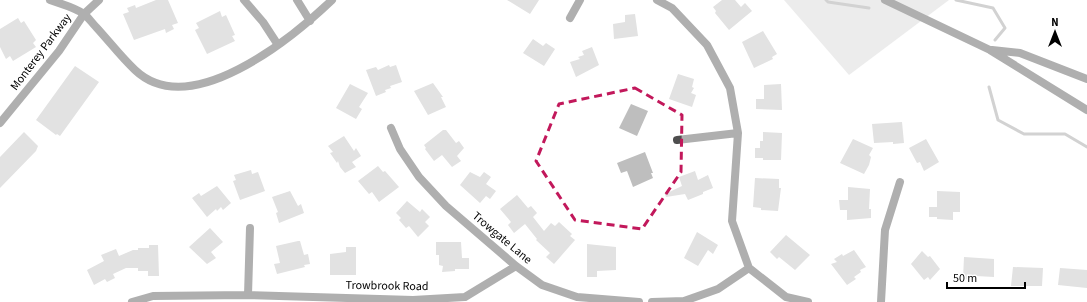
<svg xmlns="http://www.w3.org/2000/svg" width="1087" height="302" viewBox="0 0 1087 302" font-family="'Source Sans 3',sans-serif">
<rect width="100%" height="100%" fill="#fff"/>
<path fill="#d5d5d5" d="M784 0H949L849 75Z"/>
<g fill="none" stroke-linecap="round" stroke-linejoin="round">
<path stroke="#9c9c9c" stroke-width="3" d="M826 0 828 2 869 8
M956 0 993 8 1005 28 995 40
M989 87 998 120 1024 134H1065L1087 147"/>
</g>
<path fill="#bebebe" d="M156 0H168L178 23 172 25 174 29 166 33 165 29 134 40 123 14 129 12 127 8 135 5 136 8Z
M507 0H539L530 14Z
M722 0H735L741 7 745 3 752 11 729 30 715 13 716 11 713 7Z
M220 11 222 17 226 15 235 35 232 36 235 41 207 54 195 30 199 28 196 23Z
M635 14 638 36 614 39 613 24 625 22V15Z
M18 18 21 23 24 21 36 40 33 43 36 47 13 61 10 56 6 59 0 47V29Z
M763 31 777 54 772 57 773 59 754 68 742 42Z
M533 39 543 46 546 43 555 49 544 66 523 53Z
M592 47 599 65 576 77 570 62 580 59 578 57 584 55 582 51Z
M389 65 390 67 396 65 402 82 390 86 391 88 385 90 386 92 376 96 366 70 376 67 378 70Z
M75 66 99 82 60 136 57 134 56 135 36 120Z
M678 74 694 79 692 87 694 88 691 93 696 95 692 107 669 99Z
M433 83 443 97H441L446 107 428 115 414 91Z
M350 84 368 93 359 107 362 109 356 119 336 108Z
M781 84 782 110 756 109V99H764V85Z
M631 104 648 111 637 136 619 128Z
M902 122 904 143 893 144V142L874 143 872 124Z
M443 130H446L456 143 459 141 464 148 457 156 461 161 452 167 442 155 434 161 425 149 426 148 424 145Z
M24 132 38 146 36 151 0 188V157Z
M763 132 782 133 781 160H763V158H755V148H760V141H763Z
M344 136 354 151 356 148 361 156 352 162 356 167 345 173 340 167 338 161 337 163 330 153 333 152 328 146Z
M853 139 873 148 869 155 871 157 869 165 864 174 840 163Z
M926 139 939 162 924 171 920 162 917 163 909 148Z
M645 152 653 173H651L653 178 633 187 627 171 621 173 617 163Z
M378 166 383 172 385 171 399 187 379 202 372 192 369 194 358 181Z
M251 170 252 174 258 172 265 191 240 200 233 181 236 180 234 175Z
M695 171 698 180 708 175 713 188 703 192V194L688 200 685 194 666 197 665 194 682 186 679 177Z
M470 172 480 177 484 172 491 177 486 184 496 191 490 199 486 196 480 203 460 185Z
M755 178 779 179V188H781L778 211 761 210V208L753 207Z
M217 186 231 203 223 210 221 207 217 211 216 209 207 217 192 198 199 193 201 196Z
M848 187 870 189 869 209H871V218L847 220V210H840L839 200H848Z
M290 191 298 206 301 204 304 213 279 223 276 213 278 212 272 197Z
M937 191 960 192V212H953V220L937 219V217H929V207H937Z
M517 195 528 208 531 206 537 213 533 217 544 231 551 223 555 226 559 222 572 234 570 236 575 240 554 264 546 257 550 253 536 240 537 239 525 224 514 233 508 225 511 222 500 209Z
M407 201 420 212 422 209 430 217 425 222 429 226 418 237 409 226 406 228 399 220 401 218 396 213Z
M210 228 223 242 211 252 216 258 207 264 189 247Z
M697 232 718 245 713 254 708 250 698 266 684 258Z
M786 235 810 255 795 270 779 257 777 259 770 252Z
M298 241H300L304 255 308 254 310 264 304 265 305 267 277 274 274 264 280 263 276 246Z
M436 242H461L462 258H469V269H455V271L442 272 443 266 439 265V255H436Z
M587 244 616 247V270L597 271V277H587Z
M149 245H158L159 276H148V271H138V268H126L113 274 115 278 107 282 105 279 94 285 87 270 104 261 101 255 116 249 119 256 133 250H138V248H149Z
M346 247H356V275H330V254L346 252Z
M854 250 866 267 860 270 861 272 854 277 856 279 847 285 831 264 837 262 834 259 842 254 843 256Z
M922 251 928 257 930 256 940 269 930 280 928 277 924 280 911 264Z
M964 257 994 259V277L976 276V280L963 279Z
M1013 267 1043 268 1042 286H1011Z
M1060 268 1087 270V288L1058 285Z"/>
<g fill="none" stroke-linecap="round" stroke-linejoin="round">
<path stroke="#4e4e4e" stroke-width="8" d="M50 0C61 4 74 7 84 14 88 17 92 23 96 27 109 41 121 57 135 70 190 122 291 39 332 0
M244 0 263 22 278 45
M297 0 310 21
M657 0 672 8 707 45 730 88 738 133 732 221 749 268 786 297 808 302
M885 0 990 50 1087 110
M570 18 580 0
M992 50 1020 53 1087 79
M0 123 59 51 84 14 99 0
M391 128 400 149 419 177 446 206 516 266 542 285 577 297 639 302
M677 140 738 133
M248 295 250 228
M132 302 153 296 248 295 413 300 465 297 516 266
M652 302 684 301 718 289 749 268
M881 302 885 230 900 182"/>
</g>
<path d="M0 0H1087V302H0ZM635 88 682 115 681 172 642 229 575 220 536 161 559 104Z" fill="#fff" fill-opacity=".55" fill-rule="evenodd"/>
<path fill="none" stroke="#c2185b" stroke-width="3" stroke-dasharray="8 5" stroke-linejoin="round" d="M635 88 682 115 681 172 642 229 575 220 536 161 559 104Z"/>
<g text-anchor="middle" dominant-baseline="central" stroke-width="3.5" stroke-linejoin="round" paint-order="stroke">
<g font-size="12" fill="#000" stroke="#fff">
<text transform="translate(41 52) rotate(-53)">Monterey Parkway</text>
<text transform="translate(502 238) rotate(40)">Trowgate Lane</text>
<text transform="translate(387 286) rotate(1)">Trowbrook Road</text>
</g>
</g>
<g transform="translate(1055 32)" stroke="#ffffff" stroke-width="3" paint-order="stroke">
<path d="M0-3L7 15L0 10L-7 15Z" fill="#000000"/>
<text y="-6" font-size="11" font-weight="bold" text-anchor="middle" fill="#000000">N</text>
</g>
<path d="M947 282v6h78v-6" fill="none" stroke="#000000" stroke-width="2"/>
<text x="953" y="282" font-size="12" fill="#000000" stroke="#ffffff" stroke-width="3" paint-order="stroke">50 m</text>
</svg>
